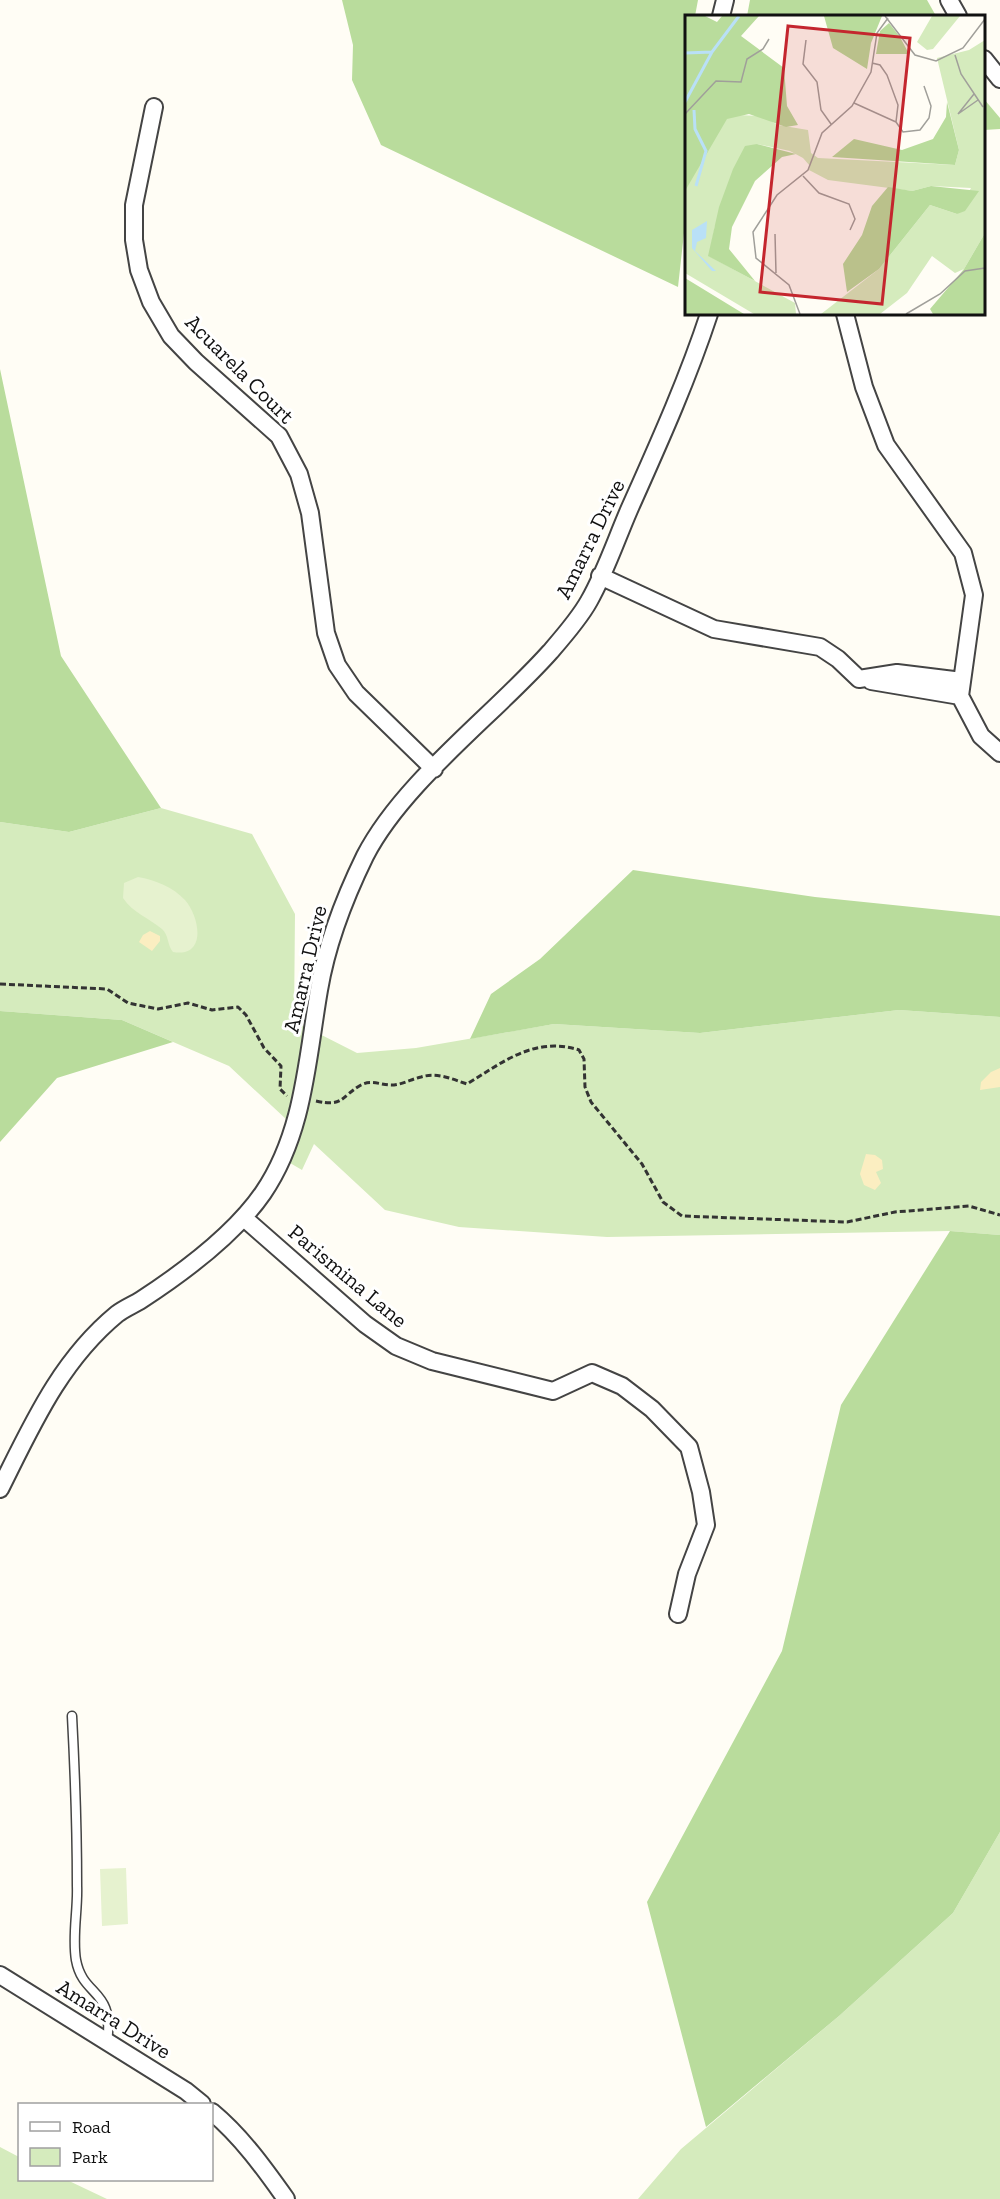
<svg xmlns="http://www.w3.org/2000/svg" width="1000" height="2199" viewBox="0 0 1000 2199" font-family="'Zilla Slab',serif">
<rect width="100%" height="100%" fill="#fffdf5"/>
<path fill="#d5ebbd" d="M161 808 252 834 295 914 294 1021 357 1053 416 1048 554 1024 700 1033 899 1010 1000 1017V1235L950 1231 607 1237 459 1227 385 1210 314 1144 302 1170 290 1163 301 1133 229 1066 122 1020 0 1011V822L69 832Z
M1000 1832V2199H638L681 2149 839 2016 953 1913Z
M0 2147 19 2157 20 2180H67L107 2199H0Z"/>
<path fill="#b9dc9c" d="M342 0H698L695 16H686V215L678 287 381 145 352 80 353 45Z
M750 0H927L936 16H747Z
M984 99 1000 118V129L984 130Z
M0 369 61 656 161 808 69 832 0 822Z
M633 870 815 897 1000 916V1017L899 1010 700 1033 554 1024 470 1039 491 994 540 959Z
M0 1011 122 1020 173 1042 57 1078 0 1142Z
M950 1231 1000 1235V1832L953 1913 839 2016 706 2127 647 1902 782 1651 841 1405Z"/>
<path fill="#fbeec1" d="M150 931 160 936V941L152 951 139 942 143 935Z
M1000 1068V1087L980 1090 981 1082 991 1072Z
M866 1154 875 1155 882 1160 883 1169 876 1172 881 1183 875 1190 864 1185 860 1174Z"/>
<path fill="#e6f2cf" d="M138 877C155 880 173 887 185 900 200 917 207 958 173 952 167 945 169 935 162 929 149 918 133 913 123 898L124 883Z
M126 1868 128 1924 102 1926 100 1869Z"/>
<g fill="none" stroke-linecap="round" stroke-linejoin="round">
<g stroke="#444" stroke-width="11">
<path id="service" d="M72 1716C75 1773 77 1829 77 1886 78 1910 72 1936 76 1960 83 1998 115 1988 107 2042"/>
</g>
<g stroke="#444" stroke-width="20">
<path id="minor" d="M949 0 958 16
M721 16 725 0
M984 59 1000 79
M154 107 134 205V240L139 270 151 302 171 336 196 362 279 436 299 474 310 513 326 633 337 665 356 693 434 769
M845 314 864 387 886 445 963 553 974 595 960 696 981 736 1000 753
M600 576 714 629 820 647 838 659 859 679
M859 679 897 673 962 681
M871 681 960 696
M244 1218 365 1324 396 1346 432 1361 553 1391 592 1373 622 1386 652 1409 689 1447 701 1492 706 1525 687 1574 678 1614
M0 1489C32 1425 60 1361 117 1314 125 1308 133 1305 141 1300 184 1272 234 1235 263 1193 304 1133 307 1059 319 990 327 942 344 899 365 856 403 782 494 715 550 652 563 637 579 619 589 601 605 573 616 540 629 510 658 445 687 381 709 314
M0 1975 186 2091 202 2104
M212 2112C241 2136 264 2168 286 2199"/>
</g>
<path stroke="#333" stroke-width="3" stroke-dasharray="6 3" stroke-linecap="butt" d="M0 984 107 989 128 1003 158 1009 188 1003 212 1010 238 1007 246 1015 264 1048 281 1066 280 1089 287 1096
M316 1101C344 1107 340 1097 361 1085 372 1079 383 1086 394 1085 403 1084 412 1079 421 1077 437 1072 452 1079 467 1084 503 1062 535 1036 579 1050L584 1059 585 1087 591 1102 642 1164 663 1202 682 1216 847 1222 895 1212 969 1206 1000 1215"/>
<use href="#service" stroke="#fff" stroke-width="8"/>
<use href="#minor" stroke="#fff" stroke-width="16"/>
</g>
<g text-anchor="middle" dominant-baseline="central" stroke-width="6" stroke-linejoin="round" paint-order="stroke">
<g font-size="22" fill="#111" stroke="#fff">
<text transform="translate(240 369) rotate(45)">Acuarela Court</text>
<text transform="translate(590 539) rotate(-64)">Amarra Drive</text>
<text transform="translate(305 969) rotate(-77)">Amarra Drive</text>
<text transform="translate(348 1276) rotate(40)">Parismina Lane</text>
<text transform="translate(114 2019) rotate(32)">Amarra Drive</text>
</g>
</g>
<g transform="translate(685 15)">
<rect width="300" height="300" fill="#fffdf5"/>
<path d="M0 1H20L52 100 76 101 93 110 123 115 126 138 133 143 270 150 274 135 252 43 284 35 300 25V218L279 254 270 258 247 241 222 278 195 299H136L194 254 245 190 272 199 286 173 246 171 227 176 143 165 124 155 125 151 118 143 105 136 72 129 30 211 24 241 110 288 111 299H69L0 258ZM247 1H275L248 34 242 35 232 27Z" fill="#d5ebbd"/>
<path d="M0 1H20L32 7 37 1H74L56 21 99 53 102 91 113 110 101 112 64 99 42 104 0 176ZM139 1H197L186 28 182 54 148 33ZM204 8 215 22 224 39H191L195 16ZM262 87 274 135 270 150 147 142 169 124 217 135 248 124 261 102ZM72 129 111 139 97 142 70 166 47 212 44 234 70 266 23 241 34 192 48 154 60 131ZM246 171 294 176 280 196 272 199 245 190 194 254 162 277 158 249 177 220 187 191 203 172 227 176ZM300 218V299H248L245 294 279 254ZM0 263 59 299H0Z" fill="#b9dc9c"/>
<path d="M22 206 21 223 12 227 10 236 31 256H27L7 233V215Z" fill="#b9e0f7"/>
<path fill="none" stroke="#b9e0f7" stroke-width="3" d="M0 38 27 37 54 1M0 87 27 37M9 95 10 114 21 136 11 171"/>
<path fill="none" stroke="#a09f9a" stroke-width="1.5" d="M200 1 230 40 251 46 278 33 300 4M121 25 118 49 132 67 136 95 146 109M270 40 276 59 298 92M187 48 195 50 202 60 213 90 211 107 218 117 235 115 244 103 246 91 239 71M289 79 273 99 293 85M169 88 211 107M0 99 31 66 56 67 62 44 78 34 84 24M118 161 134 178 164 189 170 204 165 215M90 219 91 258M115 299 104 270 71 243 68 217 92 180 123 155 137 118 167 91 186 57 192 18 203 3M221 299 255 279 280 256 300 253"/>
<path fill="#c4262e" fill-opacity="0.15" stroke="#c4262e" stroke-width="3" d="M103 11 225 23 197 289 75 277Z"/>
<rect width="300" height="300" fill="none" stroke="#111" stroke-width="3"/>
</g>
<rect x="18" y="2103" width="195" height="78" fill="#ffffff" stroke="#a0a0a0" stroke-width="1.5"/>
<rect x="30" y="2122" width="30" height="9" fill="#ffffff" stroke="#a0a0a0" stroke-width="1.5"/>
<text x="72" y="2133" font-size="18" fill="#111111">Road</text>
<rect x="30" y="2148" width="30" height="18" fill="#d5ebbd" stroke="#a0a0a0" stroke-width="1.5"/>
<text x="72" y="2163" font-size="18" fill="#111111">Park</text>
</svg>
